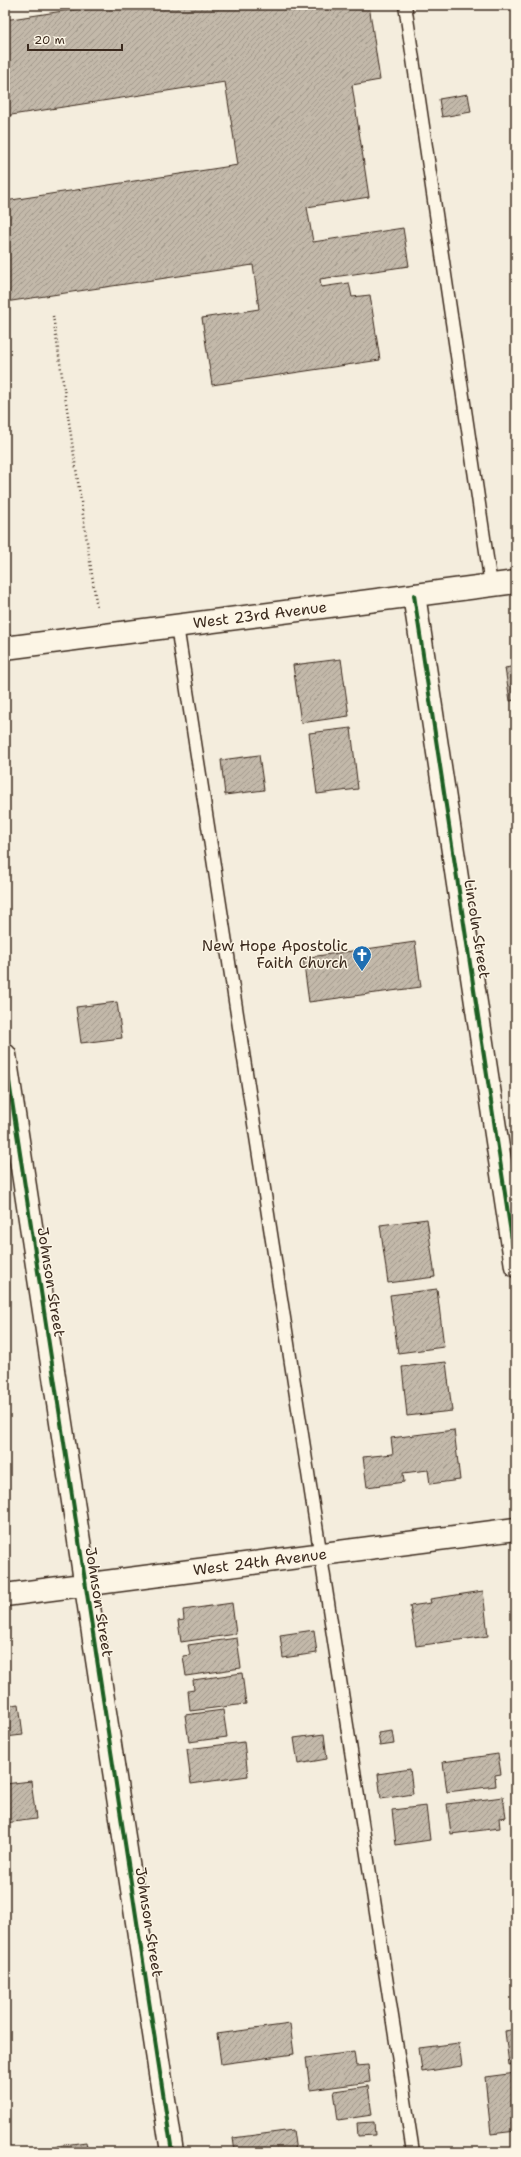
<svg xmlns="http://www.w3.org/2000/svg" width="521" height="2157" viewBox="0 0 521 2157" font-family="'Shantell Sans',sans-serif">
<defs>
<pattern id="building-hatch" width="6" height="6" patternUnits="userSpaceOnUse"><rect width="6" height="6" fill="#c3b9aa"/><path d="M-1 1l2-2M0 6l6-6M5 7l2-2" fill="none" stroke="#a0978a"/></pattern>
</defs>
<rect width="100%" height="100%" fill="#f4eddd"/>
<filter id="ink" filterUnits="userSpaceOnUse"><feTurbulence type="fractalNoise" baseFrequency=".025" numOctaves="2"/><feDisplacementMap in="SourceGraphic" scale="8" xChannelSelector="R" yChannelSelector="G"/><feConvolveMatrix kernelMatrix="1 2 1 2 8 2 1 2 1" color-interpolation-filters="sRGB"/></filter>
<g filter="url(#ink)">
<path fill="url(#building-hatch)" stroke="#3b2a1e" d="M102 5H369L380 80 352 85 369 197 307 207 313 242 403 228 409 266 320 279 321 287 349 283 352 297 370 295 380 360 212 385 202 318 259 309 253 265 5 302V201L238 165 225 82 5 116V20Z
M468 94 471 112 442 117 439 99Z
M341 659 349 716 301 723 293 665Z
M516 666V700L510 701 505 668Z
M351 728 358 789 317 794 309 733Z
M259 755 264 790 225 795 221 760Z
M415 942 421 987 309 1002 303 958Z
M117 1002 122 1038 81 1043 76 1007Z
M427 1219 435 1277 388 1283 380 1225Z
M437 1289 444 1347 398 1353 390 1295Z
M446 1362 452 1411 407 1416 402 1367Z
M454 1430 460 1480 430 1484 428 1470 403 1473 404 1482 367 1487 363 1457 393 1454 391 1438Z
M483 1591 488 1636 416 1646 410 1606 431 1603 430 1599Z
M232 1603 236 1634 181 1642 178 1621 184 1620 183 1610Z
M314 1630 317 1653 283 1658 280 1635Z
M237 1638 241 1668 186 1676 183 1656 190 1655 188 1645Z
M242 1673 246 1704 190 1711 188 1691 194 1690 193 1680Z
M19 1704 23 1735 5 1737V1706Z
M223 1710 227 1737 189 1742 185 1715Z
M392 1731 394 1744 380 1746 378 1733Z
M324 1734 327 1759 298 1764 294 1738Z
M244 1742 248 1776 191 1784 187 1749Z
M498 1754 501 1774 495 1775 496 1786 447 1792 443 1762Z
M410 1769 413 1794 381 1799 378 1774Z
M31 1781 36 1819 5 1823V1784Z
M503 1797 506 1817 499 1818 500 1828 451 1834 447 1804Z
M426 1806 430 1840 396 1845 392 1810Z
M290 2024 294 2054 221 2064 217 2034Z
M516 2029V2064L509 2065 505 2031Z
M459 2043 462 2066 422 2072 419 2048Z
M354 2052 356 2066 368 2065 370 2082 310 2090 306 2058Z
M516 2073V2131L491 2134 485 2077Z
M368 2086 372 2115 338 2120 334 2091Z
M374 2122 375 2135 358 2136 357 2123Z
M293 2130 296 2152H235L233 2138Z
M86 2142 88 2152H58L57 2146Z"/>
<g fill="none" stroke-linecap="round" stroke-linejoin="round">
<g stroke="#3b2a1e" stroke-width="15">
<path id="service" d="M405 5 491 585
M177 626 413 2152"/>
</g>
<g stroke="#3b2a1e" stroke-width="25">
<path id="minor" d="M414 595 516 1266
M5 648 516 582
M5 1055 172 2152
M5 1595 516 1529"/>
</g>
<path stroke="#3b2a1e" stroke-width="2.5" stroke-dasharray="1 3" stroke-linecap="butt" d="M53 316 97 608"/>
<use href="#service" stroke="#fcf5e5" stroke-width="12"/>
<use href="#minor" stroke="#fcf5e5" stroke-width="22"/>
<g stroke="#fcf5e5" stroke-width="6">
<path id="cycleway" d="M414 595 516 1266
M5 1055 172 2152"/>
</g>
<use href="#cycleway" stroke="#1b5e20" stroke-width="4"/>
</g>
</g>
<defs>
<g id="church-pin" transform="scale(1)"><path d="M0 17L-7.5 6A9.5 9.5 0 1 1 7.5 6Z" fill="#1f6fb2" stroke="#fcf5e5"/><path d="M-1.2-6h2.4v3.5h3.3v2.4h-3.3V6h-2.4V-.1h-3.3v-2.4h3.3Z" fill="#fff"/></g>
</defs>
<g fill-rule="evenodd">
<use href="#church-pin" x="362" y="955"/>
</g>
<g text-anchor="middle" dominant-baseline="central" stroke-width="3" stroke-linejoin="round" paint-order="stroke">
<g font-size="15" fill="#3b2a1e" stroke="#fcf5e5">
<text transform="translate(260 615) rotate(-7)">West 23rd Avenue</text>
<text transform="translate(477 929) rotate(81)">Lincoln Street</text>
<text transform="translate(51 1282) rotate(81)">Johnson Street</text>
<text transform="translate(260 1562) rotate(-7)">West 24th Avenue</text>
<text transform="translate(99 1602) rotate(81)">Johnson Street</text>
<text transform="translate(149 1922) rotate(81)">Johnson Street</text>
</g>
<g font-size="15" fill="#3b2a1e" stroke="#fcf5e5" text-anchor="end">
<text x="348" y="946">New Hope Apostolic<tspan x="348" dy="17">Faith Church</tspan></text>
</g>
</g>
<rect width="521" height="2157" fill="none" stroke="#fcf5e5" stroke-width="20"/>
<rect x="10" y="10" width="501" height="2137" fill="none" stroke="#3b2a1e" stroke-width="1.5" filter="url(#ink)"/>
<path d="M28 44v6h94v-6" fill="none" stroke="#3b2a1e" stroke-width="2"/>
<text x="34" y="44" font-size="12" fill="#3b2a1e" stroke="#fcf5e5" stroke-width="3" paint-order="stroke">20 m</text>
</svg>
